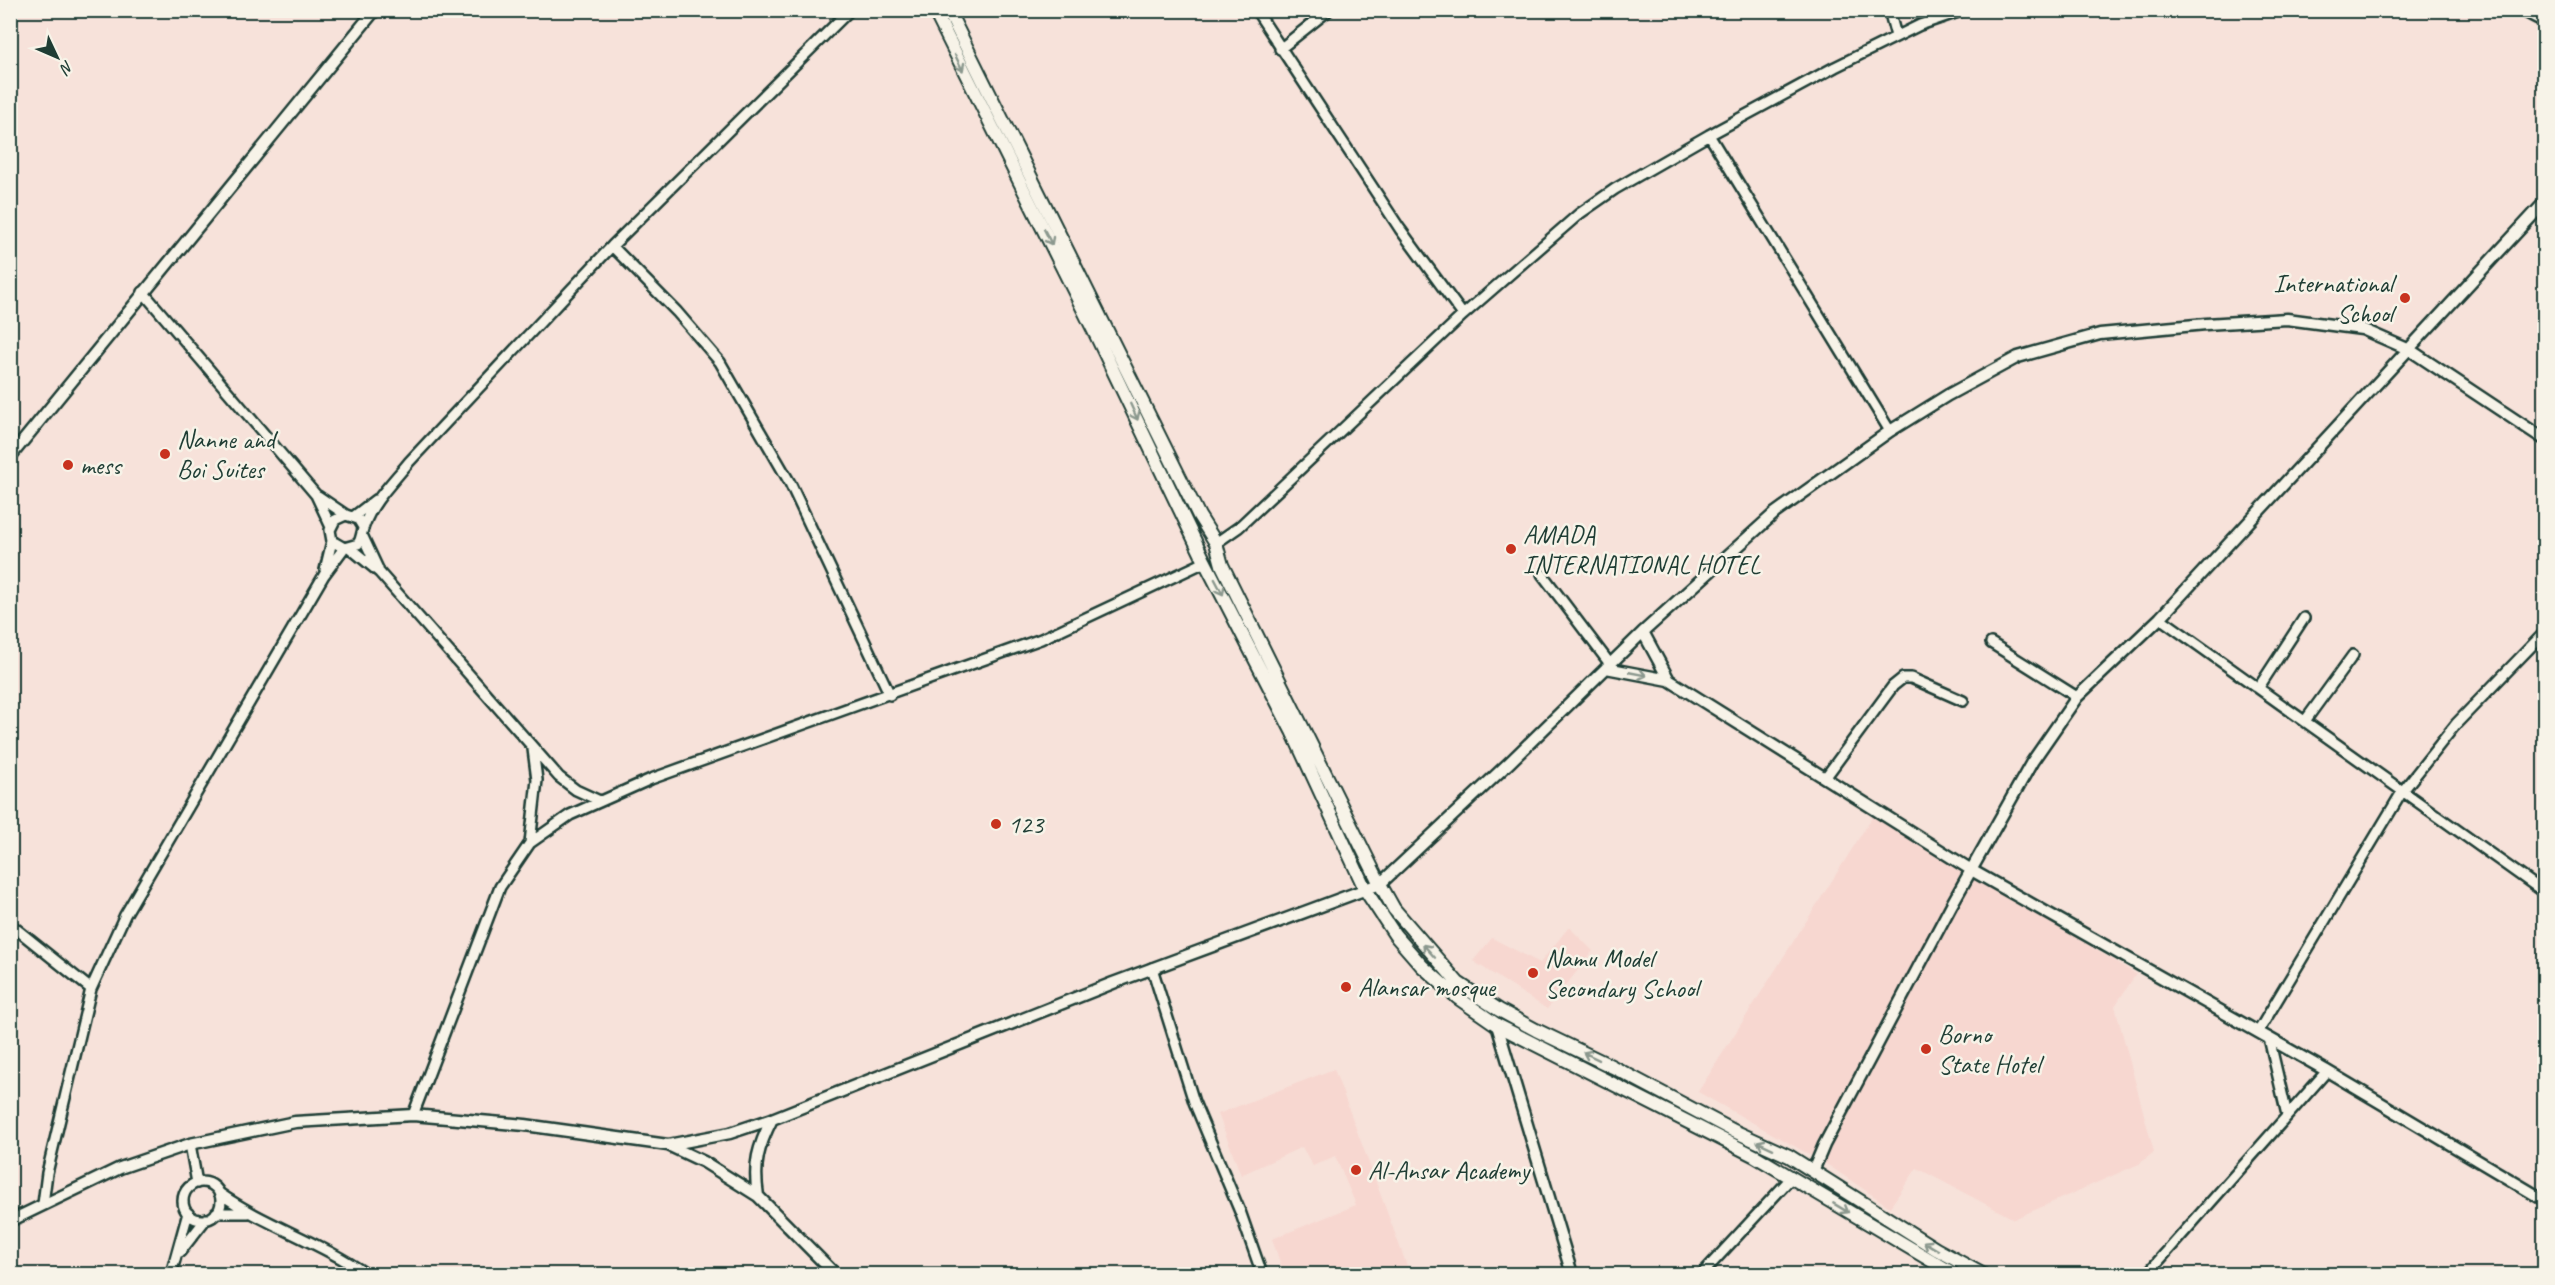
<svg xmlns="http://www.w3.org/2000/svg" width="2555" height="1285" viewBox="0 0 2555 1285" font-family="Caveat,sans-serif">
<rect width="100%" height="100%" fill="#f7e2da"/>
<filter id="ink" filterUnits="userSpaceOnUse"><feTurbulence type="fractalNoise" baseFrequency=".0167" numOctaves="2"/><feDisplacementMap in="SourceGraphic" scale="12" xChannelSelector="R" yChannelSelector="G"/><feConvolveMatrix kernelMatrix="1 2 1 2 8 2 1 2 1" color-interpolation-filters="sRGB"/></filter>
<g filter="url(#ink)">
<path fill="#f7d7d0" d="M1873 816 2136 974 2115 1006 2154 1152 2139 1164 2014 1219 1917 1168 1890 1207 1828 1165 1698 1092Z
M1569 927 1593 951 1547 1009 1473 961 1492 938 1540 963Z
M1334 1069 1410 1274H1284L1272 1239 1356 1205 1335 1156 1313 1166 1302 1147 1241 1175 1218 1114Z"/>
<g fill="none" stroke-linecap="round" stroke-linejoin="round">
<g stroke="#1f3d34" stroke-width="14">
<path id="minor" d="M1256 10 1400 229 1463 315
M1889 10 1896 36
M2521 10 2544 22
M1280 49 1329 10
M1709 135 1890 431
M612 246 677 312 720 362 790 483 890 695
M143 292 316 495 331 527
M318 496 346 515
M353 517 375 500
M363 527 358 519 346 515 335 520 330 530 332 541 344 548 358 544C362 538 361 533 364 526 372 502 393 482 409 462L612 246 850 10
M363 537 378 569
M1216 543 1239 527 1463 315 1579 214 1615 189 1709 135 1835 67 1920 25 1964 10
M350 548 379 572 559 777 576 790 600 801
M325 570 332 541
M1542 574 1610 664
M2160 618 2544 892
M1991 643 2077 697
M2259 687 2304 618
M2305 721 2353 655
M1825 778 1893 686 1903 678H1911L1963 701
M530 843 537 780 533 749
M10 924 91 989
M1152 968 1194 1102 1241 1214 1262 1274
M2258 1032 2402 792 2456 724 2544 633
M2269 1038 2287 1115
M413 1115 500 887 530 843 570 815 651 779 1041 639 1205 562
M190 1144 197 1183
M183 1201a19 19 0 1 1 38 0a19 19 0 1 1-38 0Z
M219 1193C265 1225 320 1242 366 1274
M43 1204 47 1173 91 989 125 915 324 575 344 548
M216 1213H248
M180 1252 206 1219
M171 1274 188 1213
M1702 1274 1792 1177
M2147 1274 2327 1071"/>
</g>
<g stroke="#1f3d34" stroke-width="15">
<path id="tertiary" d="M10 457 375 10
M1643 632 1669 680
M1606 668 1669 680 1973 871 2327 1071 2544 1200
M1497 1025 1572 1274
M668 1145 730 1133 772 1119 1113 983 1380 884 1510 762 1643 632 1775 513 1890 431 1948 395 2018 357 2100 334 2206 324 2287 319 2362 329 2410 350 2544 439
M1813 1171 1824 1145 1952 904 2032 762 2077 697 2160 618 2544 203
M758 1196C753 1164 758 1147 772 1119
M10 1221 120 1168 190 1144 295 1122 413 1115 525 1125 668 1145 704 1162 758 1196 835 1274"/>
</g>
<g stroke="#1f3d34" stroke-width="16">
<path id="secondary" d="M934 10 1096 335 1205 562 1292 731 1366 891 1395 935 1422 966 1458 998 1497 1025 1755 1156 1954 1274
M948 10 1199 516 1216 543 1222 565 1380 884 1394 909 1458 983 1499 1010 1536 1030 1613 1067 1734 1131 1789 1156 1936 1249 1982 1274"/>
</g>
<use href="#minor" stroke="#f7f3e8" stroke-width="9"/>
<use href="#tertiary" stroke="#f7f3e8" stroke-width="10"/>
<use href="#secondary" stroke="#f7f3e8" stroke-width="12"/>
</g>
<defs><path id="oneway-shaft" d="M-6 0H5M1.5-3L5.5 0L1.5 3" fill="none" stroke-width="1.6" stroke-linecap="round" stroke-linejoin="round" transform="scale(1.5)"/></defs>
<g stroke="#8b988e">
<use href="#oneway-shaft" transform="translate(959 63) rotate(64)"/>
<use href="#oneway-shaft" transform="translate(1048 237) rotate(63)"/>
<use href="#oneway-shaft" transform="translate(1134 412) rotate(65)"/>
<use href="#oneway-shaft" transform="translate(1219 587) rotate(62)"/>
<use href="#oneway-shaft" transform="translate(1638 674) rotate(11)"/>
<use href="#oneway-shaft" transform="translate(1429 951) rotate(-132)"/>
<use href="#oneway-shaft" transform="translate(1591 1056) rotate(-154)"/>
<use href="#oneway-shaft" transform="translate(1765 1145) rotate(-155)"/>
<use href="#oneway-shaft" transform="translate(1841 1208) rotate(31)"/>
<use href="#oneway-shaft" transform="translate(1931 1246) rotate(-149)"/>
</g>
</g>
<g fill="#c8321e" stroke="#f7f3e8" stroke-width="2">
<circle cx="2405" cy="298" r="6"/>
<circle cx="165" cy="454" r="6"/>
<circle cx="68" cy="465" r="6"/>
<circle cx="1511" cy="549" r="6"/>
<circle cx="996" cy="824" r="6"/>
<circle cx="1533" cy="973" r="6"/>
<circle cx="1346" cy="987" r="6"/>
<circle cx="1926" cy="1049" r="6"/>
<circle cx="1356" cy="1170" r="6"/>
</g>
<g text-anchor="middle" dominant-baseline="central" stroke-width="5" stroke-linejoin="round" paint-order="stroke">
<g font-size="26" fill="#1f3d34" stroke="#f7f3e8" text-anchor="start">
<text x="2393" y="283" text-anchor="end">International<tspan x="2393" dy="30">School</tspan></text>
<text x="177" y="439">Nanne and<tspan x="177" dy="30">Boi Suites</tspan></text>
<text x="80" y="465">mess</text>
<text x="1523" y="534">AMADA<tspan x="1523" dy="30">INTERNATIONAL HOTEL</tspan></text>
<text x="1008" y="824">123</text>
<text x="1545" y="958">Namu Model<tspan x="1545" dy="30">Secondary School</tspan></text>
<text x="1358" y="987">Alansar mosque</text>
<text x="1938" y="1034">Borno<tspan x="1938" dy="30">State Hotel</tspan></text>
<text x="1368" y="1170">Al-Ansar Academy</text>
</g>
</g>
<rect width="2555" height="1285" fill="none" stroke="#f7f3e8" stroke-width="36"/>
<rect x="18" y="18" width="2519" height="1249" fill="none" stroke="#1f3d34" stroke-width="2" filter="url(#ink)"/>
<g transform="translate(57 57) rotate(134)" stroke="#f7f3e8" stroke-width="4.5" paint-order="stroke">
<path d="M0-4.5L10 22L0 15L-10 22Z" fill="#1f3d34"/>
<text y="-9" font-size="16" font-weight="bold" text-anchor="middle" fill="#1f3d34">N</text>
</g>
</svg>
